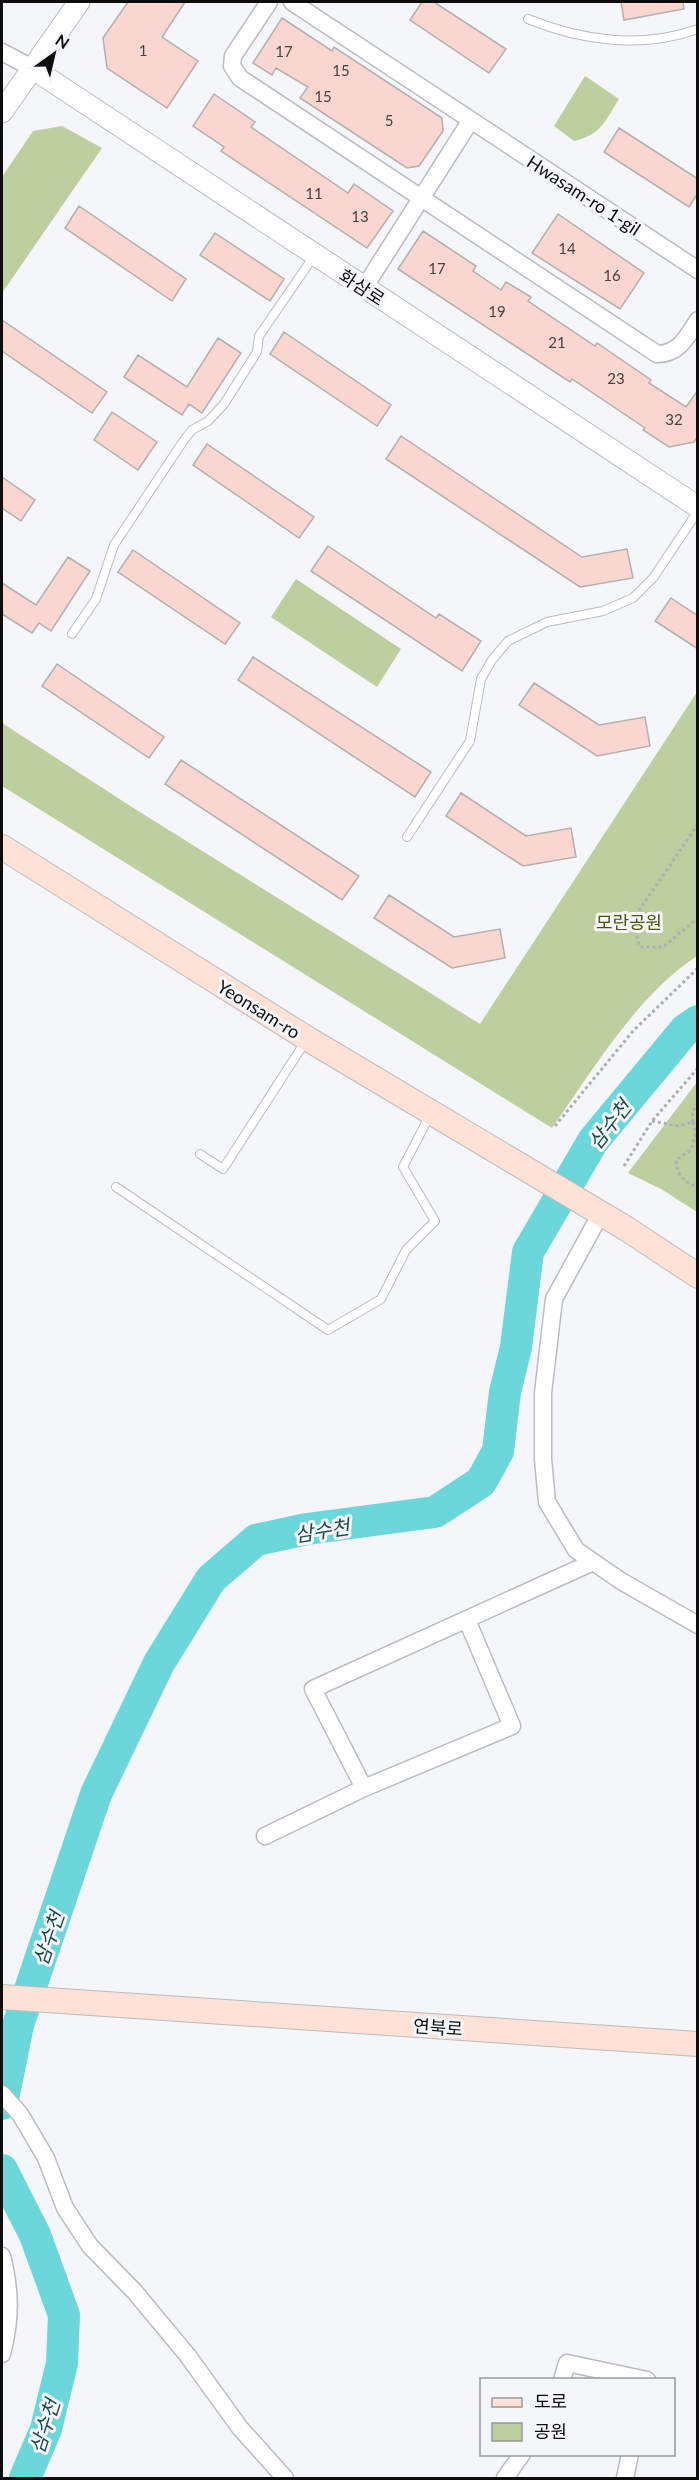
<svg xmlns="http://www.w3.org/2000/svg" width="699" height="2480" viewBox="0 0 699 2480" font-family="Lato,'Noto Sans KR',sans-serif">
<rect width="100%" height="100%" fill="#f4f6fa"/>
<path fill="#bdce9f" d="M585 76 619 99C605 121 601 135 574 141L554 126Z
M62 126 102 148 2 293V177L33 131Z
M296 579 401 649 377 687 271 617Z
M697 692V956C637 995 593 1070 552 1128L2 786V723L135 809 480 1024Z
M697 1082V1212L661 1189 628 1173Z"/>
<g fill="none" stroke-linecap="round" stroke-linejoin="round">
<path stroke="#6cd7da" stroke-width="32" d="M2 2104 18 2025 96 1794 159 1663 211 1579 256 1540 307 1529 435 1512 481 1482 498 1451 505 1392 516 1347 528 1252 593 1141 685 1030 698 1021
M2 2170 35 2235 64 2315 62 2363 46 2429 25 2478"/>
</g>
<path fill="#f9d7d0" stroke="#b3afae" stroke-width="1.5" d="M128 2H185L162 37 198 61 167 108 107 68 103 38Z
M422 2H434L506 49 489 73 410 20Z
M621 2H683L684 9 624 20Z
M282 18 332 51 334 47 442 118 443 131 419 166 407 168 300 98 308 87 276 68 272 75 253 63Z
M214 94 255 122 251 127 348 193 354 184 393 211 367 248 221 151 224 147 193 126Z
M619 128 698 179V193L689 207 604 152Z
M79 206 186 279 172 301 65 228Z
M558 214 644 273 620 309 532 253Z
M423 231 476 266 473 271 501 290 506 282 531 297 528 301 595 346 597 343 651 380 649 383 686 407 698 390V436L694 442 669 447 643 430 645 428 572 379 570 382 398 269Z
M215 233 284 279 270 301 200 255Z
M2 320 107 392 92 413 2 351Z
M284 332 391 405 377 426 270 354Z
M218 338 241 353 202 413 189 404 182 415 124 377 138 355 187 387Z
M112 412 157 442 138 470 94 440Z
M401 436 582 557 627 549 633 578 580 587 386 459Z
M207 444 314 517 299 538 193 465Z
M2 477 35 500 21 521 2 508Z
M328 546 436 618 439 614 481 641 462 671 311 571Z
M133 550 240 623 225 644 118 572Z
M68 557 90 571 51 631 39 623 32 633 2 614V583L36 605Z
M671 598 698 616V649L655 621Z
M253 657 431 772 415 797 238 680Z
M57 664 164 737 149 758 42 686Z
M534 683 599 725 645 717 650 746 597 756 519 705Z
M181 760 359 876 342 900 165 784Z
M461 793 526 836 571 828 576 857 523 866 446 816Z
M389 895 454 937 500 929 505 958 452 968 374 918Z"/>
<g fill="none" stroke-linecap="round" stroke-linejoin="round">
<g stroke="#babcbf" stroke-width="10">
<path id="service" d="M528 19C582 41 642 49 698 29
M72 634 96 599 114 545 184 440 192 430 208 421 224 404 257 352 259 336 314 256
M407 837 470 741 481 679 492 660 508 641 547 622 603 611 633 598 653 578 698 511
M200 1154 223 1169 307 1039
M116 1187 328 1330 381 1299 406 1250 435 1221 403 1167 430 1115"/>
</g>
<g stroke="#babcbf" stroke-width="19">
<path id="minor" d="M269 2 233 56 232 66 240 78 657 354C679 354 687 337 698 320
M292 2 698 270
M2 52 32 68
M364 288 471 120
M601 1213 554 1299 543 1393V1459L547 1502 576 1550 621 1581 698 1625
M467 1620 512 1726 364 1788 313 1689 593 1562
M265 1836 364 1788
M2 2094 20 2114 46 2158 65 2208 90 2246 134 2291 188 2356 240 2428 285 2478
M2 2256C11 2292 11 2319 2 2354
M562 2380 567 2363 647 2380
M505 2478 522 2454
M625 2478 630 2454"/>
</g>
<g stroke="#babcbf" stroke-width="23">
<path id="tertiary" d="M32 68 698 507
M2 112 79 2"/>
</g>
<g stroke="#babcbf" stroke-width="26">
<path id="secondary" d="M2 847 308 1039 627 1229 698 1276
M2 1997 698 2044"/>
</g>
<path stroke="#aeafb2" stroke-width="3" stroke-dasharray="3 3" stroke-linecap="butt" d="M698 824 634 918V928L640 947H663L698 918
M652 1121 678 1126 693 1122 692 1112 698 1104
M693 1122 696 1133 691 1150 676 1160C677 1175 683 1182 698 1187
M555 1126 633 1031 698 968
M624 1166 652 1121 698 1068"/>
<use href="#service" stroke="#fff" stroke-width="8"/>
<use href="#minor" stroke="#fff" stroke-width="16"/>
<use href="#tertiary" stroke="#fff" stroke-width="21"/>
<use href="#secondary" stroke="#fee2d5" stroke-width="24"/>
</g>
<g text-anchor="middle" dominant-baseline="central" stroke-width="6" stroke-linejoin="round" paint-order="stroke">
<g font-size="15" fill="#48403e">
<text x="143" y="50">1</text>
<text x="284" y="51">17</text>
<text x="341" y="70">15</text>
<text x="323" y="96">15</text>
<text x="389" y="120">5</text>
<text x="314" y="193">11</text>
<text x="360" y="216">13</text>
<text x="567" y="248">14</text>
<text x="437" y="268">17</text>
<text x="612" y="275">16</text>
<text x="497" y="311">19</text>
<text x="557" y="342">21</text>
<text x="616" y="378">23</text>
<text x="674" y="419">32</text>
</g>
<g font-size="18" fill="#0d0d0e" stroke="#f4f6fa">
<text transform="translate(584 195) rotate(33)">Hwasam-ro 1-gil</text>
<text transform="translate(362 287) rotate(33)">화삼로</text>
<text transform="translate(259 1009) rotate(32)">Yeonsam-ro</text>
<text transform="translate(438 2027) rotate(4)">연북로</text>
</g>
<g font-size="18" fill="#455907" stroke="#f4f6fa">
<text x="629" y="922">모란공원</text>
</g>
<g font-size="20" font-style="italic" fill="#194a4b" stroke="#f4f6fa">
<text transform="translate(609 1124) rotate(-52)">삼수천</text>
<text transform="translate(322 1530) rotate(-9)">삼수천</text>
<text transform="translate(48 1938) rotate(-71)">삼수천</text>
<text transform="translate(44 2426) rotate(-72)">삼수천</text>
</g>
</g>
<rect width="699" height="2480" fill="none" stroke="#0d0d0e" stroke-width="6"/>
<rect x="480" y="2378" width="195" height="78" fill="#f4f6fa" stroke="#98999c" stroke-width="1.5"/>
<rect x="492" y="2398" width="30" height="9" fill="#fee2d5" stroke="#98999c" stroke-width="1.5"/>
<text x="534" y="2408" font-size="18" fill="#0d0d0e">도로</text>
<rect x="492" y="2423" width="30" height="18" fill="#bdce9f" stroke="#98999c" stroke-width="1.5"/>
<text x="534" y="2438" font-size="18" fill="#0d0d0e">공원</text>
<g transform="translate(54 54) rotate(34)" stroke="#f4f6fa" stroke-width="4.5" paint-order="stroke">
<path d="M0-4.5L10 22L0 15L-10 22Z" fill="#0d0d0e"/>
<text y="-9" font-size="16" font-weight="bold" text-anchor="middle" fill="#0d0d0e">N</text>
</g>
</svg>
